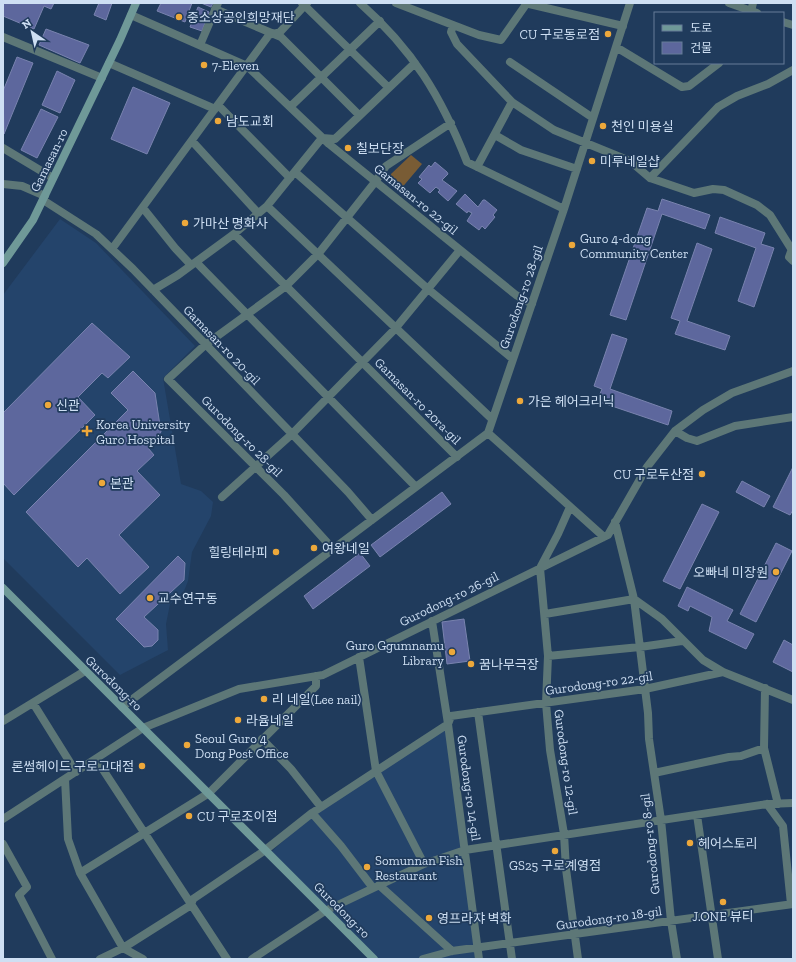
<svg xmlns="http://www.w3.org/2000/svg" width="796" height="962" viewBox="0 0 796 962" font-family="'Zilla Slab','Noto Sans KR',serif">
<rect width="100%" height="100%" fill="#203b5c"/>
<path fill="#24446b" d="M60 219 96 243 195 346 163 378 181 484 201 491 213 502 211 516 192 552 188 581 184 591 170 604 166 624 168 650 120 675 3 558V295Z
M448 724 480 959H375L270 853 321 807Z"/>
<path fill="#795c35" d="M411 155 422 164 400 190 389 181 391 174Z"/>
<path fill="#5d679d" stroke="#7983af" d="M3 3H54L51 9 44 6 34 29 3 16Z
M99 3H112L106 20 94 15Z
M161 3H192L185 22 157 11Z
M201 3H213L211 7Z
M198 7 209 12 202 31 190 27Z
M46 29 89 45 80 63 39 45Z
M17 57 33 63 4 134 3 91Z
M57 71 75 80 60 113 42 105Z
M133 87 170 103 147 154 111 139Z
M41 109 58 117 37 158 21 150Z
M435 162 447 172 448 174 442 180 457 191 448 201 438 192 440 190 436 187 430 193 418 183 422 179 419 177 429 165 431 167Z
M465 194 478 207 483 200H485L497 210 493 215 495 217 485 229 482 226 479 230 467 221 472 213 468 211 467 213 456 204Z
M662 199 710 215 705 229 662 214 626 320 610 315 647 208 658 211Z
M720 217 765 233 761 244 774 248 754 307 738 301 756 248 715 233Z
M697 243 712 249 687 321 730 336 725 350 675 334 680 321 671 318Z
M92 323 130 357 108 378 102 373 78 397 95 415 14 495 3 483V413Z
M612 334 627 339 610 389 672 411 668 425 597 401 602 389 594 386Z
M133 371 155 393 161 432 148 448 154 455 137 471 160 495 119 535 149 567 120 594 87 558 78 567 26 512 128 410 111 393Z
M793 467V510L790 515 773 507Z
M742 481 770 496 764 507 736 492Z
M442 492 451 504 380 557 371 545Z
M702 504 719 512 680 589 663 581Z
M776 543 792 551 756 622 740 614Z
M360 553 370 566 313 609 304 596Z
M178 556 185 563 184 580 144 617 158 630V640L152 646 144 647 116 619Z
M687 587 733 610 727 621 754 634 746 649 709 631 712 617 690 606 688 611 678 606Z
M464 619 470 661 447 664 442 622Z
M784 640 793 645V672L773 662Z"/>
<g fill="none" stroke-linecap="round" stroke-linejoin="round">
<path stroke="#5d7777" stroke-width="8" d="M302 3 388 87
M360 3C413 50 441 96 467 162L564 209
M396 3 479 35 501 40 527 3
M525 3 623 26
M215 9 281 37 359 115
M751 11 753 3
M131 15 247 66 329 144 516 295 532 304
M453 25 451 32 457 44 512 102 554 130 630 161 650 178 694 193 713 189 724 190 757 205 770 215 792 250
M3 37 102 78
M200 45 218 3
M616 47 682 87 689 86 719 63
M510 62 593 118
M109 63 215 109
M218 105 290 178
M290 107 380 21
M495 135 521 150 577 169
M192 141 258 213
M3 148 53 178
M477 167 512 102
M295 172 428 289 513 359
M650 178 718 107 737 96 768 84 793 70
M3 184 22 186 45 196
M43 200 96 234 133 269 348 492 372 520
M267 206 492 419
M143 208 175 248 191 265
M234 234 457 457
M793 246 789 257 793 261
M112 249 269 35 280 32 307 3
M196 262 416 487
M153 290 178 275 234 234 267 206 322 138 335 139 415 63
M675 431 687 438 697 441 735 426 793 417
M488 433 604 537
M222 497 292 434 394 330 460 250
M570 507 558 534 540 568 548 656 546 703 550 750 564 834 566 869 578 959
M615 522 634 599 648 713 649 739 661 820 671 921 677 959
M333 549 284 495 168 379 205 345 286 286 319 253 375 182 386 166 451 123
M545 614 634 599 662 619 703 660 723 672
M432 621 448 724 479 959
M548 656 640 647 682 641
M359 657 376 771 424 864
M765 688 764 748 778 804
M33 703 76 772
M122 707 488 433 564 209 630 3
M478 712 512 959
M3 721 85 671
M262 739 291 769 321 807
M96 759 227 959
M654 773 729 757 741 756 764 748
M65 779 68 839 80 873 123 948 143 959
M767 804 783 826 791 904
M312 813 341 846 373 888
M697 815 718 959
M3 819 143 728 239 689 323 675 608 535 647 467 675 431 703 410 732 393 793 371
M3 844 27 887 19 895 52 959
M80 873 209 793 316 686V676
M379 885 452 951
M100 959 123 948 191 905 193 899 264 851 312 813 448 724 451 716 645 689 723 672 793 700
M252 959 325 911 424 864 465 850 767 804 793 803
M423 959 452 951 793 904"/>
<path stroke="#5d7777" stroke-width="8" d="M729 3 757 13
M783 22 793 25"/>
<path stroke="#6f9998" stroke-width="8" d="M3 263 33 220 120 40 136 3
M3 588 374 959"/>
</g>
<g fill="#eda83b" stroke="#203b5c" stroke-width="1.5">
<circle cx="179" cy="17" r="4"/>
<circle cx="608" cy="34" r="4"/>
<circle cx="204" cy="65" r="4"/>
<circle cx="218" cy="121" r="4"/>
<circle cx="603" cy="126" r="4"/>
<circle cx="348" cy="148" r="4"/>
<circle cx="592" cy="161" r="4"/>
<circle cx="185" cy="223" r="4"/>
<circle cx="572" cy="245" r="4"/>
<circle cx="520" cy="401" r="4"/>
<circle cx="48" cy="405" r="4"/>
<path d="M85 425h4v4h4v4h-4v4h-4v-4h-4v-4h4z"/>
<circle cx="702" cy="474" r="4"/>
<circle cx="102" cy="483" r="4"/>
<circle cx="314" cy="548" r="4"/>
<circle cx="276" cy="552" r="4"/>
<circle cx="776" cy="572" r="4"/>
<circle cx="150" cy="598" r="4"/>
<circle cx="452" cy="652" r="4"/>
<circle cx="471" cy="664" r="4"/>
<circle cx="264" cy="699" r="4"/>
<circle cx="238" cy="720" r="4"/>
<circle cx="187" cy="745" r="4"/>
<circle cx="142" cy="766" r="4"/>
<circle cx="189" cy="816" r="4"/>
<circle cx="690" cy="843" r="4"/>
<circle cx="555" cy="851" r="4"/>
<circle cx="367" cy="867" r="4"/>
<circle cx="723" cy="902" r="4"/>
<circle cx="429" cy="918" r="4"/>
</g>
<g text-anchor="middle" dominant-baseline="central" stroke-width="3.5" stroke-linejoin="round" paint-order="stroke">
<g font-size="13" fill="#cedff3" stroke="#203b5c" text-anchor="start">
<text x="187" y="17">중소상공인희망재단</text>
<text x="600" y="34" text-anchor="end">CU 구로동로점</text>
<text x="212" y="65">7-Eleven</text>
<text x="226" y="121">남도교회</text>
<text x="611" y="126">천인 미용실</text>
<text x="356" y="148">칠보단장</text>
<text x="600" y="161">미루네일샵</text>
<text x="193" y="223">가마산 명화사</text>
<text x="580" y="238">Guro 4-dong<tspan x="580" dy="15">Community Center</tspan></text>
<text x="528" y="401">가은 헤어크리닉</text>
<text x="56" y="405">신관</text>
<text x="96" y="424">Korea University<tspan x="96" dy="15">Guro Hospital</tspan></text>
<text x="694" y="474" text-anchor="end">CU 구로두산점</text>
<text x="110" y="483">본관</text>
<text x="322" y="548">여왕네일</text>
<text x="268" y="552" text-anchor="end">힐링테라피</text>
<text x="768" y="572" text-anchor="end">오빠네 미장원</text>
<text x="158" y="598">교수연구동</text>
<text x="444" y="645" text-anchor="end">Guro Ggumnamu<tspan x="444" dy="15">Library</tspan></text>
<text x="479" y="664">꿈나무극장</text>
<text x="272" y="699">리 네일(Lee nail)</text>
<text x="246" y="720">라윰네일</text>
<text x="195" y="738">Seoul Guro 4<tspan x="195" dy="15">Dong Post Office</tspan></text>
<text x="134" y="766" text-anchor="end">론썸헤이드 구로고대점</text>
<text x="197" y="816">CU 구로조이점</text>
<text x="698" y="843">헤어스토리</text>
<text x="375" y="860">Somunnan Fish<tspan x="375" dy="15">Restaurant</tspan></text>
<text x="555" y="865" text-anchor="middle">GS25 구로계영점</text>
<text x="723" y="916" text-anchor="middle">J.ONE 뷰티</text>
<text x="437" y="918">영프라쟈 벽화</text>
</g>
<g font-size="13" fill="#cedff3" stroke="#203b5c">
<text transform="translate(49 160) rotate(-64)">Gamasan-ro</text>
<text transform="translate(416 199) rotate(39)">Gamasan-ro 22-gil</text>
<text transform="translate(521 297) rotate(-71)">Gurodong-ro 28-gil</text>
<text transform="translate(222 345) rotate(46)">Gamasan-ro 20-gil</text>
<text transform="translate(418 401) rotate(45)">Gamasan-ro 20ra-gil</text>
<text transform="translate(242 436) rotate(45)">Gurodong-ro 28-gil</text>
<text transform="translate(449 599) rotate(-26)">Gurodong-ro 26-gil</text>
<text transform="translate(114 683) rotate(44)">Gurodong-ro</text>
<text transform="translate(599 683) rotate(-8)">Gurodong-ro 22-gil</text>
<text transform="translate(566 762) rotate(82)">Gurodong-ro 12-gil</text>
<text transform="translate(469 788) rotate(82)">Gurodong-ro 14-gil</text>
<text transform="translate(650 844) rotate(-96)">Gurodong-ro 8-gil</text>
<text transform="translate(342 910) rotate(45)">Gurodong-ro</text>
<text transform="translate(609 918) rotate(-8)">Gurodong-ro 18-gil</text>
</g>
</g>
<rect width="796" height="962" fill="none" stroke="#cedff3" stroke-width="8"/>
<rect x="654" y="12" width="130" height="52" fill="#203b5c" stroke="#667d98"/>
<rect x="662" y="25" width="20" height="6" fill="#6f9998" stroke="#667d98"/>
<text x="690" y="32" font-size="12" fill="#cedff3">도로</text>
<rect x="662" y="42" width="20" height="12" fill="#5d679d" stroke="#667d98"/>
<text x="690" y="52" font-size="12" fill="#cedff3">건물</text>
<g transform="translate(32 32) rotate(326)" stroke="#203b5c" stroke-width="3" paint-order="stroke">
<path d="M0-3L7 15L0 10L-7 15Z" fill="#cedff3"/>
<text y="-6" font-size="11" font-weight="bold" text-anchor="middle" fill="#cedff3">N</text>
</g>
</svg>
